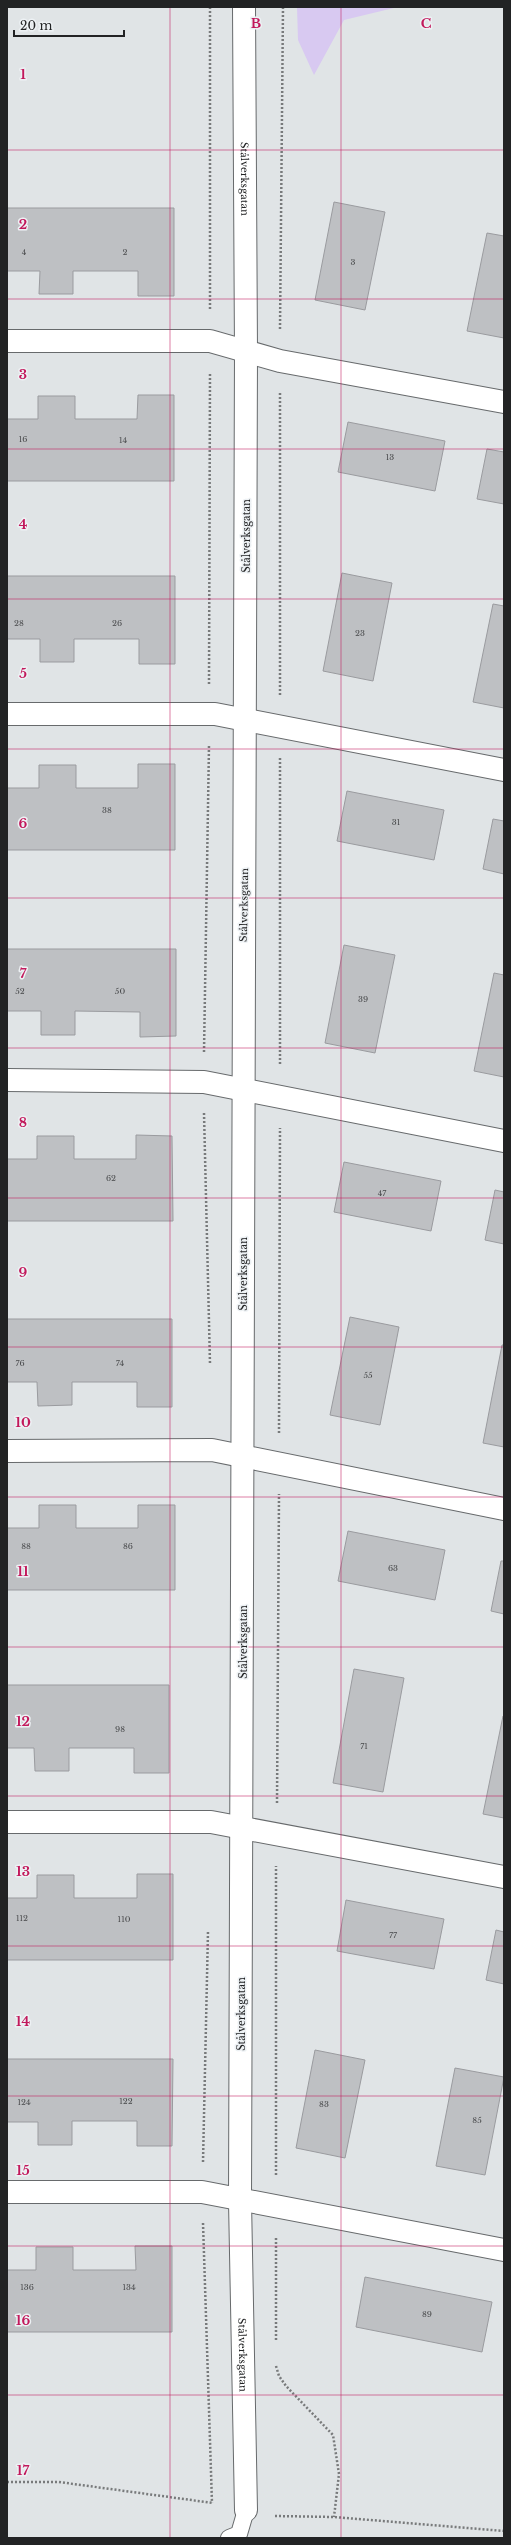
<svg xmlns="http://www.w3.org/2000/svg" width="511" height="2545" viewBox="0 0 511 2545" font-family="'Libre Baskerville',serif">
<rect width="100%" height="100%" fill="#e0e4e6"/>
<path fill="#d8c9f1" d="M297 7H398L344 20 314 75 298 40Z"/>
<path fill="#bec0c3" stroke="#9a9b9f" d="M334 202 385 212 365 310 315 300Z
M7 208H174V296H138V271H73V294H39L40 271H7Z
M487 233 504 236V338L467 331Z
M138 395H174V481H7V419H38V396H75V419H137Z
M348 422 445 441 435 491 338 472Z
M487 449 504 452V504L477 499Z
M342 573 392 583 373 681 323 671Z
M7 576H175V664H139V639H74V662H40V639H7Z
M493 604 504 606V708L473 702Z
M138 764H175V850H7V788H39V765H76V788H138Z
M347 791 444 810 434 860 337 841Z
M493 819 504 821V874L483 869Z
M344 945 395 955 375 1053 325 1043Z
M7 949H176V1036L140 1037V1012L75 1011V1035H41V1011H7Z
M494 973 504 975V1077L474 1071Z
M136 1135 172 1136 173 1221H7V1159H37V1136H74V1159H136Z
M344 1162 441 1181 431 1231 334 1212Z
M495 1190 504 1192V1244L485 1240Z
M350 1317 399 1327 380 1425 330 1415Z
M7 1319H172V1407H137V1382H72V1405L38 1406 37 1382H7Z
M502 1345H504V1447L483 1443Z
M39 1505H76V1528H138V1505H175V1590H7V1528H39Z
M348 1531 445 1550 435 1600 338 1581Z
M501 1561H504V1614L491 1611Z
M354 1669 404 1678 383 1792 333 1783Z
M7 1685H169V1773H134V1748H69V1771H35L34 1748H7Z
M503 1716H504V1818L483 1814Z
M137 1874H173V1960H7V1898H37V1875H74V1898H137Z
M346 1900 444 1919 434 1969 337 1951Z
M496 1930 504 1932V1984L486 1980Z
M315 2050 365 2060 345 2158 296 2148Z
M7 2059H173L172 2146H137V2121H72V2145H38V2122H7Z
M455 2068 504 2077 485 2175 436 2166Z
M135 2246H172V2332H7V2270H36V2247H73V2270H136Z
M365 2277 492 2302 482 2352 356 2327Z"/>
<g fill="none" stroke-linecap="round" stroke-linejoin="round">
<g stroke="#676a6c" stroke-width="18">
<path id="lane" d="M229 2538 239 2534 246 2510"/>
</g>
<g stroke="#676a6c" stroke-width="24">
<g id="street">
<path id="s1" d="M244 7 246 352 240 2201 246 2510"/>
<path d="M7 341H210L280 361 504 402"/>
<path d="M7 714H215L504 770"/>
<path d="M7 1080 204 1082 504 1141"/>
<path d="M7 1451 212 1450 504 1509"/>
<path d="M7 1822H211L504 1877"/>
<path d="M7 2192H202L504 2250"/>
</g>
</g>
<path stroke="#787a7b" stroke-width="2.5" stroke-dasharray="2 2" stroke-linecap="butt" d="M210 7V310
M280 329 283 7
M209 684 210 373
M280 695V392
M280 758V1065
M204 1052 209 745
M204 1113 210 1364
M279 1433 280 1128
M277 1803 279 1494
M203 2162 208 1931
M276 2175V1866
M203 2223 212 2503
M276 2238V2341
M276 2366 279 2376 286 2386 333 2435 339 2474 334 2517
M7 2482H59L213 2503
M275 2516 334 2517 504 2531"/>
<use href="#lane" stroke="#fff" stroke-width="16"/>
<use href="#street" stroke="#fff" stroke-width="22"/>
</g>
<path fill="none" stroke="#c2185b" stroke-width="1" stroke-opacity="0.55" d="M170 7V2538M341 7V2538M7 150H504M7 299H504M7 449H504M7 599H504M7 749H504M7 898H504M7 1048H504M7 1198H504M7 1347H504M7 1497H504M7 1647H504M7 1796H504M7 1946H504M7 2096H504M7 2246H504M7 2395H504"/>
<g text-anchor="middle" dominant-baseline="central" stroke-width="3" stroke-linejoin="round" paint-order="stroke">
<g font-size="8" fill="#494a4c">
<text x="24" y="252">4</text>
<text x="125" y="252">2</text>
<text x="353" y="262">3</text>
<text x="23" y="439">16</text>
<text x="123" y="440">14</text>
<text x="390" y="457">13</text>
<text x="19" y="623">28</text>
<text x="117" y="623">26</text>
<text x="360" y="633">23</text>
<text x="107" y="810">38</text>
<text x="396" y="822">31</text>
<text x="20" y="991">52</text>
<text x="120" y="991">50</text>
<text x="363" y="999">39</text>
<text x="111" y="1178">62</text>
<text x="382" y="1193">47</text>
<text x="20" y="1363">76</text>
<text x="120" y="1363">74</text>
<text x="368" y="1375">55</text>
<text x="26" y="1546">88</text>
<text x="128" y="1546">86</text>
<text x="393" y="1568">63</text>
<text x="120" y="1729">98</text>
<text x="364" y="1746">71</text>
<text x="22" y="1918">112</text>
<text x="124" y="1919">110</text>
<text x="393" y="1935">77</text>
<text x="126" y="2101">122</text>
<text x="24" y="2102">124</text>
<text x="324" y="2104">83</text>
<text x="477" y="2120">85</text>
<text x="27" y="2287">136</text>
<text x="129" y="2287">134</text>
<text x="427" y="2314">89</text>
</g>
<g font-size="10" fill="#222324" stroke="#edf1f4">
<text stroke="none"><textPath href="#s1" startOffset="172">Stålverksgatan</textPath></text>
<text transform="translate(246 536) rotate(-90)">Stålverksgatan</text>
<text transform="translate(244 905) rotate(-89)">Stålverksgatan</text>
<text transform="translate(243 1274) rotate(-90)">Stålverksgatan</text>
<text transform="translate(243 1642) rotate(-90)">Stålverksgatan</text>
<text transform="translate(241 2014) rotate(-90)">Stålverksgatan</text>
<text stroke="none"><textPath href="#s1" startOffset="2348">Stålverksgatan</textPath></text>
</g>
</g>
<g font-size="13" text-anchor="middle" font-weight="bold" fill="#c2185b" stroke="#edf1f4" stroke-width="3" stroke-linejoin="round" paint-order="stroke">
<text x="256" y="28">B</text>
<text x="426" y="28">C</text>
<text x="23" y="79">1</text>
<text x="23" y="229">2</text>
<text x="23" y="379">3</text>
<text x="23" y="529">4</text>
<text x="23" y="678">5</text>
<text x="23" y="828">6</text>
<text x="23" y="978">7</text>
<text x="23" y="1127">8</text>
<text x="23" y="1277">9</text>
<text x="23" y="1427">10</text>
<text x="23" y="1576">11</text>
<text x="23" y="1726">12</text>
<text x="23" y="1876">13</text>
<text x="23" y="2026">14</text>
<text x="23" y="2175">15</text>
<text x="23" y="2325">16</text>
<text x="23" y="2475">17</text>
</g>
<rect width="511" height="2545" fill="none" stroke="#222324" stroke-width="16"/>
<path d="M14 30v6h110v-6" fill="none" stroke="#222324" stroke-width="2"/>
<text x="20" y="30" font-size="12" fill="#222324" stroke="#edf1f4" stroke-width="3" paint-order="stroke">20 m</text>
</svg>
